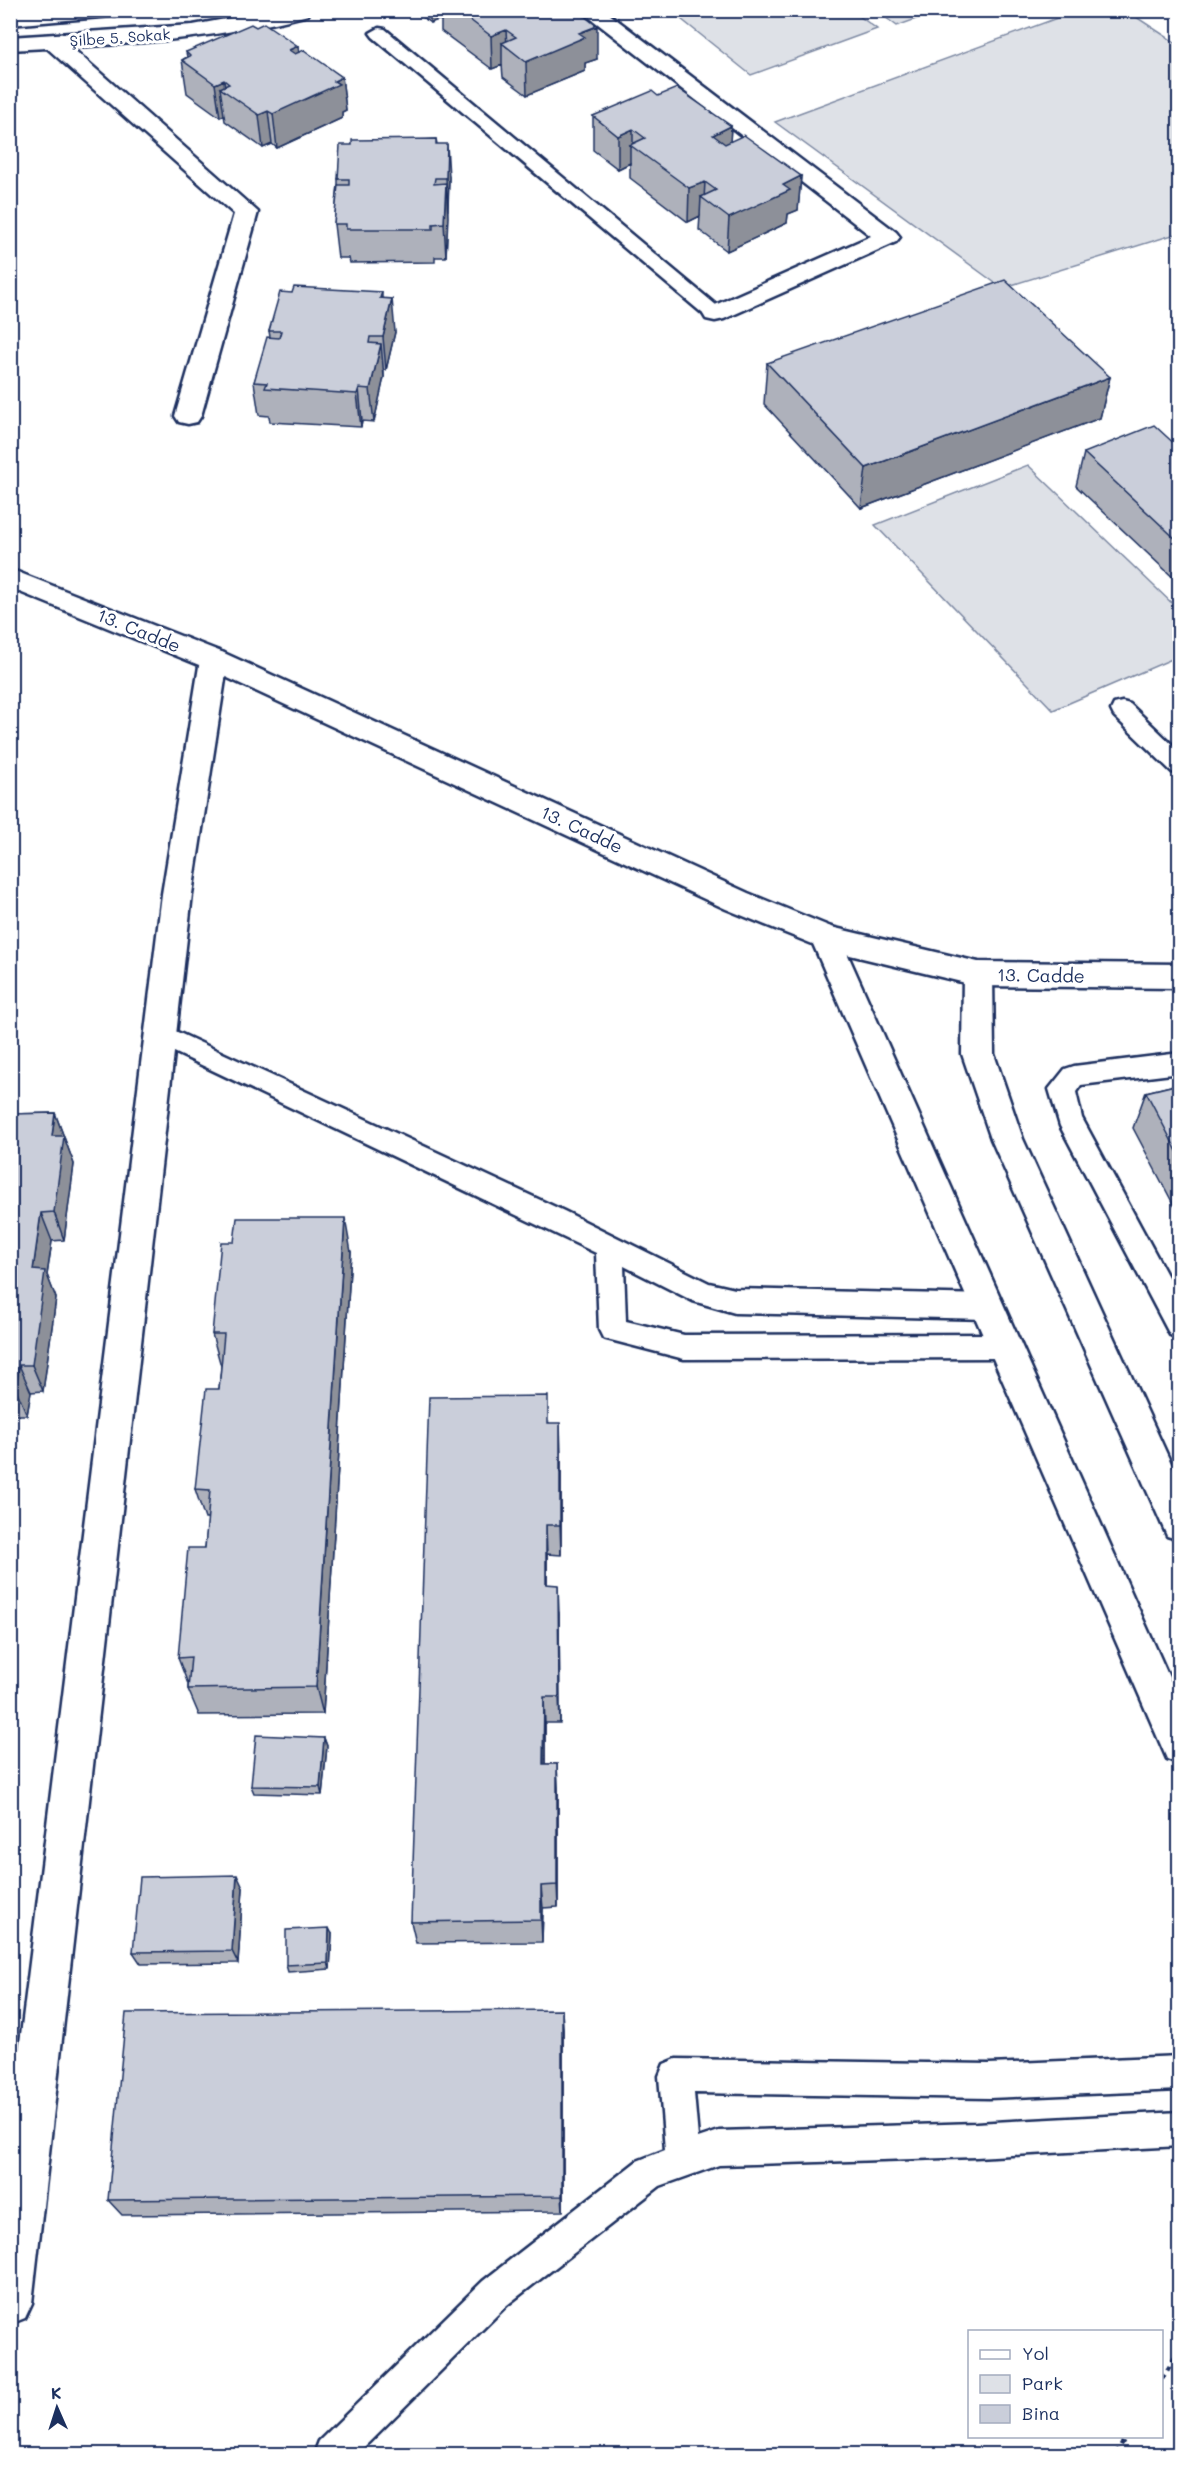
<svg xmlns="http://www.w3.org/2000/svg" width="1190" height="2465" viewBox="0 0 1190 2465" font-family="Mali,sans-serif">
<rect width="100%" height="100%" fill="#fff"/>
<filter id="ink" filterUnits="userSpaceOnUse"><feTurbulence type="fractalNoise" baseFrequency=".0167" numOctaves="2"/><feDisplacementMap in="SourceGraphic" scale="12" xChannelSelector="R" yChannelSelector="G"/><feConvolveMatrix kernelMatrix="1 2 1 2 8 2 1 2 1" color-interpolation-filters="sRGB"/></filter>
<g filter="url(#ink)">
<path fill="#dee1e7" stroke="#7c88a2" stroke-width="1.5" d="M671 11H852L877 29 751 75Z
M877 11H938L897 26Z
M1076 11H1127L1179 45V233L1002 288 775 122Z
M1028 465 1179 610V656L1053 710 875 525Z"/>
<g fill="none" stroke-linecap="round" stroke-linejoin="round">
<g stroke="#1b2f5e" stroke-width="5">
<path id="service" d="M379 28 385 29 722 310 725 314 722 318H708L373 37 370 33Z
M1122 702 1130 704 1180 752V774L1172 772 1114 716 1111 710 1114 704Z
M160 1024 564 1211 709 1283 735 1289 987 1295 997 1299 1001 1307 997 1315 987 1319 735 1313 693 1301 624 1266 626 1321 684 1335 1004 1334 1014 1337 1018 1346 1014 1355 1004 1358 684 1359 603 1338 599 1330 596 1253 151 1041 147 1034 151 1027Z
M1180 1053V1073L1081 1085 1076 1092 1082 1118 1180 1299V1339L1170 1335 1060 1126 1049 1089 1065 1069 1074 1066Z
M1180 2056V2090L989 2098 694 2093 698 2138 719 2131 976 2123 1180 2112V2146L976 2157 719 2165 660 2186 507 2305 357 2454H314L319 2441 483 2281 637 2161 665 2150 659 2076 664 2064 676 2059 989 2064Z"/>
</g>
<g stroke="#1b2f5e" stroke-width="5">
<path id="minor" d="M34 10H122L120 15 112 16 10 25V13Z
M274 10H310L308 15C229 36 152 43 71 47L258 212 201 416 197 422 188 424 179 422 175 416 234 214 47 48 10 50V37L193 25Z
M580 10H604L896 232 900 237 896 242 724 319 715 321 706 319 703 314 706 309 871 236Z
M214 650 224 653 228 660 192 894 32 2303 25 2318 10 2324V2124L162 894 200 660 204 653Z
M825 925 836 929 840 937 1180 1702V1764L1167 1759 810 937 814 929Z
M978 962 989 966 993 974 994 1054 1023 1139 1180 1483V1540L1167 1536 991 1139 962 1054 963 974 967 966Z"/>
</g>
<g stroke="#1b2f5e" stroke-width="5">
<path id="tertiary" d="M10 569 224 653 748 893 831 927 978 962 1180 964V988L978 986 825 949 726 909 204 667 10 588Z"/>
</g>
<path stroke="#1b2f5e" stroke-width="4.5" stroke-dasharray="5 5" stroke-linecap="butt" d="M1162 2379 1180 2349
M1116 2454 1126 2436"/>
<use href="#service" fill="#fff" fill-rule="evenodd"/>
<use href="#minor" fill="#fff" fill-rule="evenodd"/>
<use href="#tertiary" fill="#fff" fill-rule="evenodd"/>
</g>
<path fill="#aeb1bb" stroke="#1b2f5e" stroke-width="1.5" d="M414 10H576L597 59 585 63V71L527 95 503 77 502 65 492 69 441 31V19L430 23Z
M186 52H299L342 77 346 110 342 112V118L277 148 272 144 263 148 225 121 224 115 220 117 187 93 182 60 187 57Z
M658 96 731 126 730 141 801 176 798 210 788 214 787 223 727 251 699 230 700 216 688 222 630 178V163L618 169 593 150V116Z
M436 139 437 144 449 177 446 257H435V262L350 263 349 258H338L334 224 338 185V179L352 145Z
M382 292V298L395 332 386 370H384V377L374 422 362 421 361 427 270 422 269 416 259 415 254 382 270 337 269 331 292 293Z
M767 363 1110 377 1100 418 861 508 764 404Z
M1179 448V583L1076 486 1084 453Z
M1179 1084V1215L1133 1128 1146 1092Z
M55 1113 74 1164 64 1240 52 1241 47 1275 56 1298 43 1391 31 1392 27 1415H10V1114Z
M351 1252 323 1714 199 1715 188 1689V1684L178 1658 205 1548 208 1519H205L195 1489 219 1389 221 1366 212 1334Z
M549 1423 561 1454V1555L547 1554V1584L559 1613 560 1723H545V1764H557L558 1789V1907L543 1908 542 1942 416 1943 411 1922Z
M324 1738 327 1746 322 1795 254 1793 251 1786Z
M243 1888 238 1963 141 1964 133 1952Z
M332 1934 330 1969 288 1972 286 1965Z
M562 2010 563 2030V2211L122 2215 108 2200Z"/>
<path fill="#8d9099" stroke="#1b2f5e" stroke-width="1.5" d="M430 10H440L441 19 430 23Z
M597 26V59L585 63V71L527 95 526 62 579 33Z
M506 30 507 47 502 43V65L492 69 491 36Z
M298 46 302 79 289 50Z
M342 77 346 110 342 112V118L277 148 273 114Z
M224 80 225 91 220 88 224 115 220 117 215 84Z
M268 111 272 144 263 148 259 115Z
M731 126 729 160 713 135Z
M633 129V146L630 145V163L618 169V136Z
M447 144 449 177 448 211 446 178Z
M801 176 798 210 788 214 787 223 727 251 729 218 783 185Z
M705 182 704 199 701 197 700 216 688 222 689 188Z
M446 183 448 217 446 257 444 223Z
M392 299 395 332 386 370 383 337Z
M381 344 384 377 374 422 370 389Z
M1110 377 1100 418 861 508 866 468Z
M359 388 362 421 361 427 357 394Z
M55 1113 74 1164 64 1240 54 1212 52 1136Z
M41 1213 52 1241 47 1275 56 1298 43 1391 32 1365 33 1270Z
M345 1218 351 1252 323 1714 316 1687Z
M19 1365 31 1392 27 1415 16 1389Z
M560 1423 561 1454V1555L560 1525Z
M546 1525 547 1554V1613L546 1584Z
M558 1585 559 1613 560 1723 559 1697Z
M544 1697 545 1723V1788L543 1764Z
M324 1738 327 1746 322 1795 320 1787Z
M557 1764 558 1789V1907L557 1885Z
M237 1875 243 1888 238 1963 232 1951Z
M541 1886 543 1908 542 1942 541 1920Z
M329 1928 332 1934 330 1969 328 1963Z
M562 2010 563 2030V2211L562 2196Z"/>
<path fill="#caceda" stroke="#1b2f5e" stroke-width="1.5" d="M457 10H576L597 26 579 33 585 37 526 62 502 43 516 37 506 30 491 36Z
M264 23 298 46 289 50 295 54 304 50 342 77 334 81 339 84 273 114 268 111 259 115 220 88 229 84 224 80 215 84 182 60 190 56 186 52 251 24 256 27Z
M677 88 731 126 713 135 725 144 744 135 801 176 783 185 790 190 729 218 701 197 716 190 705 182 689 188 630 145 645 138 633 129 618 136 593 116 652 91 658 96Z
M436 139V144H447L446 178H435L434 184 446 183 444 223 433 224V229H346V224H334L338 185H349V179H338L340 145H352V140Z
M1005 280 1110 377 866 468 767 363Z
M294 287 382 292 380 298 392 299 383 337H370L369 343 381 344 370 389 359 388 357 394 265 388 267 383 254 382 267 337 279 338 281 331H269L280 292 292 293Z
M1154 425 1179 448V542L1084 453Z
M1179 1084V1155L1146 1092Z
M55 1113 52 1136H64L54 1212 41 1213 33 1270 45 1271 32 1365H19L16 1389H10V1114Z
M237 1218H345L316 1687 188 1689 191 1657 178 1658 188 1548H205L210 1490 195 1489 206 1389H219L224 1334H212L221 1242H234Z
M548 1396V1423H560V1525H546V1584L558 1585 559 1697H544L543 1764H557V1885L541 1886V1920L411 1922 429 1397Z
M256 1735 324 1738 320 1787 251 1786Z
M237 1875 232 1951 133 1952 140 1877Z
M329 1928 328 1963 286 1965V1930Z
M562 2010V2196L108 2200 126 2013Z"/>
</g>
<g text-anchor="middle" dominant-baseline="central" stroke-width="6" stroke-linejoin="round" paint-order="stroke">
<g font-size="15" fill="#1b2f5e" stroke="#fff">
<text transform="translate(120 37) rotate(-4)">Şilbe 5. Sokak</text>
</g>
<g font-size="18" fill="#1b2f5e" stroke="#fff">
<text transform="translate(139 630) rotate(22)">13. Cadde</text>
<text transform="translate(582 829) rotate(25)">13. Cadde</text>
<text transform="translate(1041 975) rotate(1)">13. Cadde</text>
</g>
</g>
<rect width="1190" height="2465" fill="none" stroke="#fff" stroke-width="36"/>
<rect x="18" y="18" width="1154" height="2429" fill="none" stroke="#1b2f5e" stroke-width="2" filter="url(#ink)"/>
<rect x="968" y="2330" width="195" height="108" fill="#ffffff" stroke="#a4acbf" stroke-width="1.5"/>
<rect x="980" y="2350" width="30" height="9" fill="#ffffff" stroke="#a4acbf" stroke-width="1.5"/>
<text x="1022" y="2360" font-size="18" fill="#1b2f5e">Yol</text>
<rect x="980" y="2375" width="30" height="18" fill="#dee1e7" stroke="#a4acbf" stroke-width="1.5"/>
<text x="1022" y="2390" font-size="18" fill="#1b2f5e">Park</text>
<rect x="980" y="2405" width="30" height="18" fill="#caceda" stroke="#a4acbf" stroke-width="1.5"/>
<text x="1022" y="2420" font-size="18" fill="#1b2f5e">Bina</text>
<g transform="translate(57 2408) rotate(357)" stroke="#ffffff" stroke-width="4.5" paint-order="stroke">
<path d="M0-4.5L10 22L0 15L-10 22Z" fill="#1b2f5e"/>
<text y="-9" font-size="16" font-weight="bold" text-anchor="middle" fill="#1b2f5e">K</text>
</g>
</svg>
